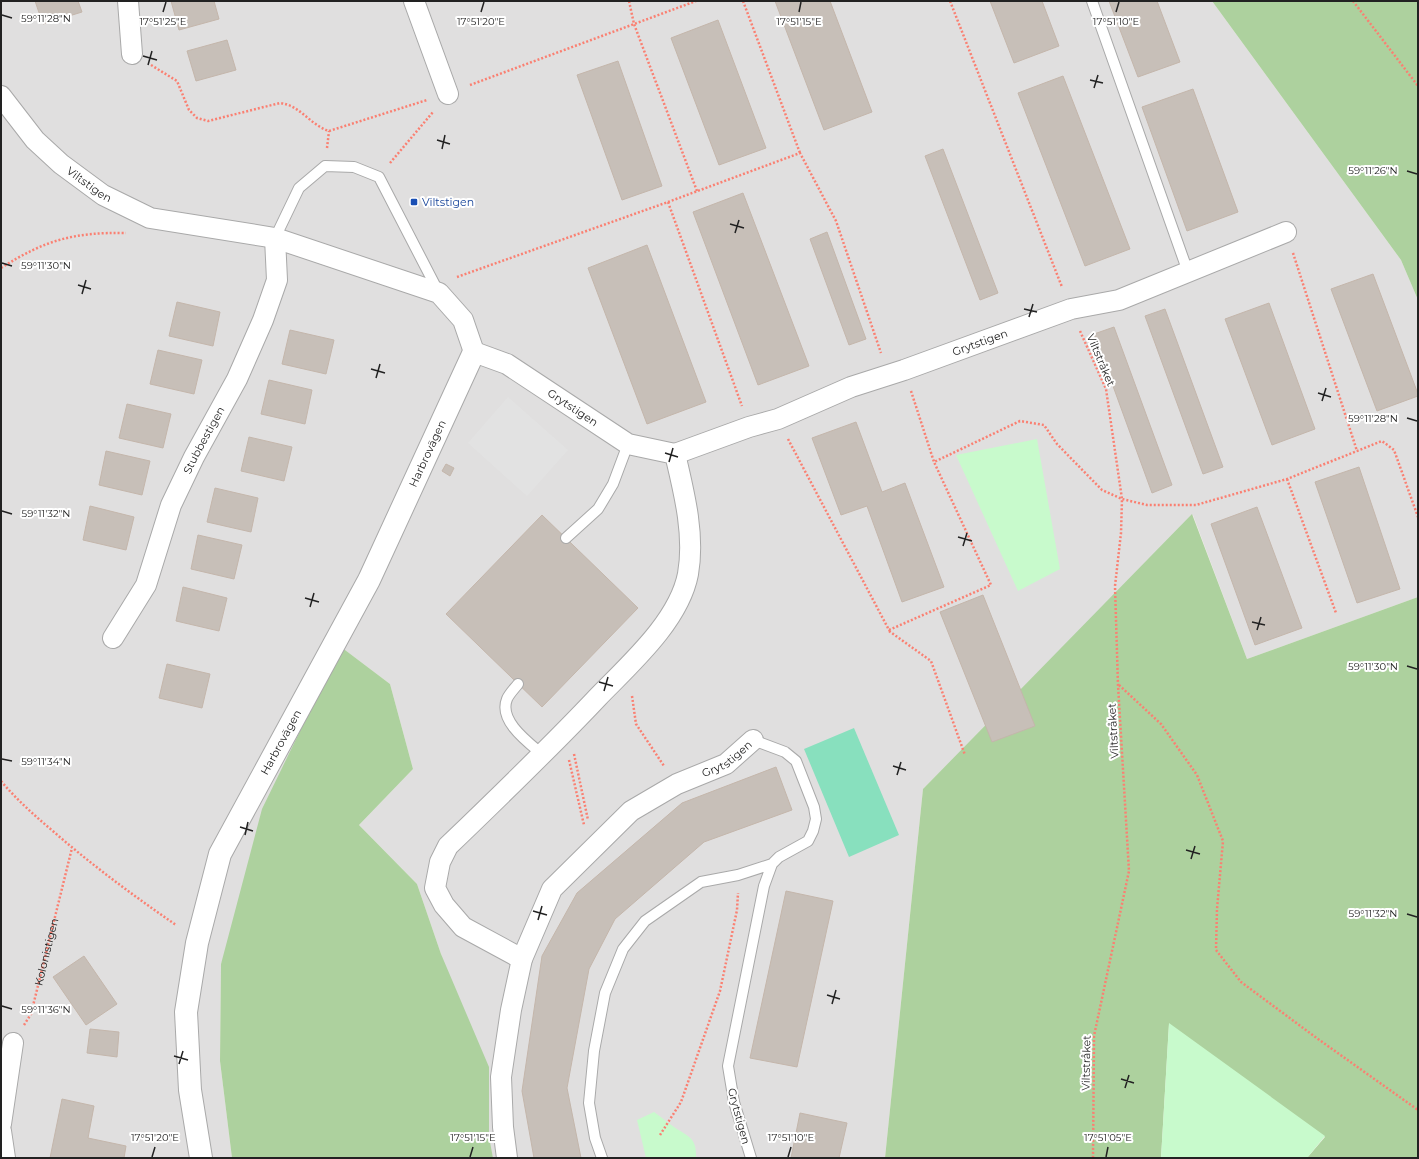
<svg xmlns="http://www.w3.org/2000/svg" width="1419" height="1159" viewBox="0 0 1419 1159" font-family="Montserrat,sans-serif">
<rect width="100%" height="100%" fill="#f2efe9"/>
<path fill="#e0dfdf" d="M1 1H1212L1401 260 1418 300V597L1247 659 1193 515 923 789 885 1158H493L441 954 417 884 359 825 413 769 390 684 342 648 221 964 220 1061 232 1158H1Z"/>
<path fill="#add19e" d="M1212 1H1418V300L1401 260Z
M1192 514 1247 659 1418 597V1158H1307L1325 1137 1169 1024 1161 1158H885L923 789Z
M341 647 390 684 413 769 359 825 417 884 441 954 489 1067V1137L493 1158H232L220 1061 221 964 262 809Z"/>
<path fill="#c8facc" d="M1037 439 1060 569 1018 591 956 455Z
M1169 1023 1325 1136 1307 1158H1161Z
M654 1112C661 1117 667 1122 674 1127 689 1137 697 1138 696 1158H646L637 1120Z"/>
<path fill="#88e0be" d="M854 728 899 835 849 857 804 749Z"/>
<path fill="#e2e2e2" d="M508 397 568 450 527 496 468 443Z"/>
<path fill="#c7bfb8" stroke="#c4b6ab" d="M35 1H78L82 12 43 24Z
M171 1H214L219 19 179 30Z
M775 1H830L872 112 824 130Z
M990 1H1042L1059 46 1014 63Z
M1109 1H1157L1180 62 1138 77Z
M718 20 766 148 719 165 671 38Z
M227 40 236 70 196 81 187 51Z
M618 61 662 186 622 200 577 75Z
M1063 76 1130 249 1085 266 1018 93Z
M1193 89 1238 212 1187 231 1142 107Z
M943 149 998 293 980 300 925 156Z
M743 193 809 366 758 385 693 212Z
M827 232 866 339 849 345 810 239Z
M647 245 706 402 647 424 588 268Z
M1373 274 1418 394V396L1377 411 1331 289Z
M177 302 220 312 213 346 169 336Z
M1269 303 1315 429 1272 445 1225 319Z
M1165 309 1223 467 1203 474 1145 316Z
M1114 327 1172 485 1152 493 1094 334Z
M290 330 334 340 326 374 282 364Z
M158 350 202 360 194 394 150 384Z
M269 380 312 390 305 424 261 414Z
M127 404 171 414 163 448 119 438Z
M856 422 882 492 905 483 944 587 902 602 867 506 841 515 812 438Z
M249 437 292 447 284 481 241 471Z
M106 451 150 461 142 495 99 485Z
M446 464 454 468 450 476 442 471Z
M1359 467 1400 589 1357 603 1315 482Z
M215 488 258 498 251 532 207 522Z
M90 506 134 517 126 550 83 540Z
M1257 507 1302 628 1255 645 1211 524Z
M542 515 638 608 542 707 446 614Z
M198 535 242 545 234 579 191 569Z
M183 587 227 598 219 631 176 621Z
M983 595 1035 726 992 742 940 612Z
M167 664 210 674 202 708 159 698Z
M776 767 792 810 704 842 615 919 589 969 567 1088 581 1158H534L522 1091 542 956 577 893 682 803Z
M786 891 833 901 797 1067 750 1058Z
M84 956 117 1004 86 1025 53 977Z
M90 1029 119 1032 117 1057 87 1053Z
M62 1099 94 1106 88 1138 126 1146 124 1158H50Z
M800 1113 847 1123 839 1158H791Z"/>
<g fill="none" stroke-linecap="round" stroke-linejoin="round">
<g stroke="#a9a9a9" stroke-width="12">
<path id="service" d="M1092 1 1188 272
M275 238 299 188 325 166 354 167 379 177 438 291
M566 538 598 509 613 484 628 444
M518 684C515 688 509 694 507 699 498 721 529 743 543 755
M602 1158 595 1138 589 1103 594 1051 605 993 623 949 645 921 701 882 738 875 772 864
M751 1158 734 1102 728 1066 764 886 772 864 779 857 808 841 813 831 816 819 814 807 796 761 785 752 753 740"/>
</g>
<g stroke="#a9a9a9" stroke-width="22">
<g id="minor">
<path d="M128 1 132 54"/>
<path d="M414 1 448 94"/>
<path id="s2" d="M1 96 35 140 61 164 103 195 150 218 275 238 439 293 463 320 474 352 507 364 628 444 675 454C684 492 695 535 688 574 679 621 630 664 598 697 550 748 499 797 448 846L440 862 435 888 444 905 463 927 522 959"/>
<path id="s3" d="M675 454 749 427 778 419 851 387 904 370 1071 309 1119 300 1286 232"/>
<path id="s4" d="M113 638 146 585 171 505 194 457 237 379 263 320 277 280 275 238"/>
<path d="M1 1124 13 1043"/>
<path d="M1 1131 5 1158"/>
<path id="s5" d="M507 1158 503 1127 501 1077 511 1010 522 959 552 889 631 811 677 784 726 764 753 740"/>
</g>
</g>
<g stroke="#a9a9a9" stroke-width="24">
<g id="tertiary">
<path id="s6" d="M201 1158 190 1090 186 1012 197 943 220 854 369 580 474 352"/>
</g>
</g>
<g stroke="#fa8072" stroke-width="2.5" stroke-dasharray="2 2" stroke-linecap="butt">
<path d="M629 1 634 24 697 191"/>
<path d="M743 1 800 153"/>
<path d="M950 1 1062 287"/>
<path d="M1353 1 1418 86"/>
<path d="M151 65 177 81 189 110 197 118 208 121 280 103C300 105 310 125 329 131L427 100"/>
<path d="M470 85 696 1"/>
<path d="M327 148 329 131"/>
<path d="M390 163 433 112"/>
<path d="M668 202 800 153 836 221 881 353"/>
<path d="M1293 253 1357 451"/>
<path d="M1 268C45 240 74 232 126 233"/>
<path d="M457 277 668 202 742 406"/>
<path d="M1080 331 1106 389 1122 499 1121 533 1115 586 1118 685 1129 871 1094 1036 1093 1158"/>
<path d="M911 391 934 462 1020 421 1044 425 1057 444 1102 490 1122 499 1147 505H1196L1287 479 1382 441 1394 450 1418 517"/>
<path d="M788 439 889 630 991 585 934 462"/>
<path d="M1287 479 1336 613"/>
<path d="M889 631 931 661 965 755"/>
<path d="M1119 685 1161 724 1197 775 1223 841 1217 909 1216 950 1241 982 1318 1039 1418 1110"/>
<path d="M632 696 636 724 664 766"/>
<path d="M574 754 588 820"/>
<path d="M569 760 584 825"/>
<path d="M1 781C17 800 35 816 54 832 93 866 134 896 176 925"/>
<path id="s1" d="M24 1025 31 1014 72 848"/>
<path d="M660 1135 681 1102 720 991 737 910 738 893"/>
</g>
<use href="#service" stroke="#fff" stroke-width="10"/>
<use href="#minor" stroke="#fff" stroke-width="20"/>
<use href="#tertiary" stroke="#fff" stroke-width="22"/>
</g>
<path fill="none" stroke="#222" stroke-width="1.5" d="M163 12 166 2M481 12 484 2M799 12 801 2M1116 12 1119 2M2 15 12 18M143 56 157 60M148 65 152 51M1090 80 1103 83M1094 88 1098 75M437 140 450 144M442 149 445 135M1407 171 1417 174M730 224 744 228M735 233 739 220M2 263 12 266M78 285 91 289M82 294 86 280M1024 309 1037 312M1029 317 1033 304M371 369 385 373M376 378 380 364M1318 393 1331 397M1322 401 1326 388M1407 418 1417 421M665 453 678 457M669 462 673 448M2 511 12 514M958 537 972 541M963 546 967 533M305 598 319 602M310 607 314 593M1252 622 1265 625M1257 630 1261 617M1407 666 1417 669M599 682 613 686M604 691 608 677M2 759 12 761M893 766 906 770M897 775 901 762M240 827 253 831M245 835 248 822M1186 850 1200 854M1191 859 1195 846M533 911 547 915M1407 914 1417 917M538 920 542 906M827 995 840 999M832 1004 836 990M2 1006 12 1009M174 1056 188 1060M179 1064 183 1051M1121 1079 1134 1083M1125 1088 1129 1075M152 1157 155 1147M470 1157 473 1147M788 1157 791 1147M1106 1157 1108 1147"/>
<rect fill="#1a4fb4" stroke="#fff" stroke-width="1.5" x="410" y="198" width="8" height="8" rx="2"/>
<g text-anchor="middle" dominant-baseline="central" stroke-width="4" stroke-linejoin="round" paint-order="stroke">
<g font-size="11" fill="#222" stroke="#fff">
<text stroke="none"><textPath href="#s2" startOffset="126">Viltstigen</textPath></text>
<text stroke="none"><textPath href="#s3" startOffset="325">Grytstigen</textPath></text>
<text transform="translate(1101 360) rotate(67)">Viltstråket</text>
<text stroke="none"><textPath href="#s2" startOffset="679">Grytstigen</textPath></text>
<text stroke="none"><textPath href="#s4" startOffset="219">Stubbestigen</textPath></text>
<text stroke="none"><textPath href="#s6" startOffset="760">Harbrovägen</textPath></text>
<text transform="translate(1113 731) rotate(-93)">Viltstråket</text>
<text stroke="none"><textPath href="#s6" startOffset="436">Harbrovägen</textPath></text>
<text stroke="none"><textPath href="#s5" startOffset="498">Grytstigen</textPath></text>
<text stroke="none"><textPath href="#s1" startOffset="77">Kolonistigen</textPath></text>
<text transform="translate(1086 1063) rotate(-89)">Viltstråket</text>
<text transform="translate(739 1116) rotate(75)">Grytstigen</text>
</g>
<g font-size="11" fill="#164399" stroke="#fff" text-anchor="start">
<text x="422" y="202">Viltstigen</text>
</g>
</g>
<g font-size="10" text-anchor="middle" fill="#222" stroke="#fff" stroke-width="4" stroke-linejoin="round" paint-order="stroke">
<text x="46" y="22">59°11'28"N</text>
<text x="163" y="25">17°51'25"E</text>
<text x="481" y="25">17°51'20"E</text>
<text x="799" y="25">17°51'15"E</text>
<text x="1116" y="25">17°51'10"E</text>
<text x="1373" y="174">59°11'26"N</text>
<text x="46" y="269">59°11'30"N</text>
<text x="1373" y="422">59°11'28"N</text>
<text x="46" y="517">59°11'32"N</text>
<text x="1373" y="670">59°11'30"N</text>
<text x="46" y="765">59°11'34"N</text>
<text x="1373" y="917">59°11'32"N</text>
<text x="46" y="1013">59°11'36"N</text>
<text x="155" y="1141">17°51'20"E</text>
<text x="473" y="1141">17°51'15"E</text>
<text x="791" y="1141">17°51'10"E</text>
<text x="1108" y="1141">17°51'05"E</text>
</g>
<rect width="1419" height="1159" fill="none" stroke="#222222" stroke-width="4"/>
</svg>
